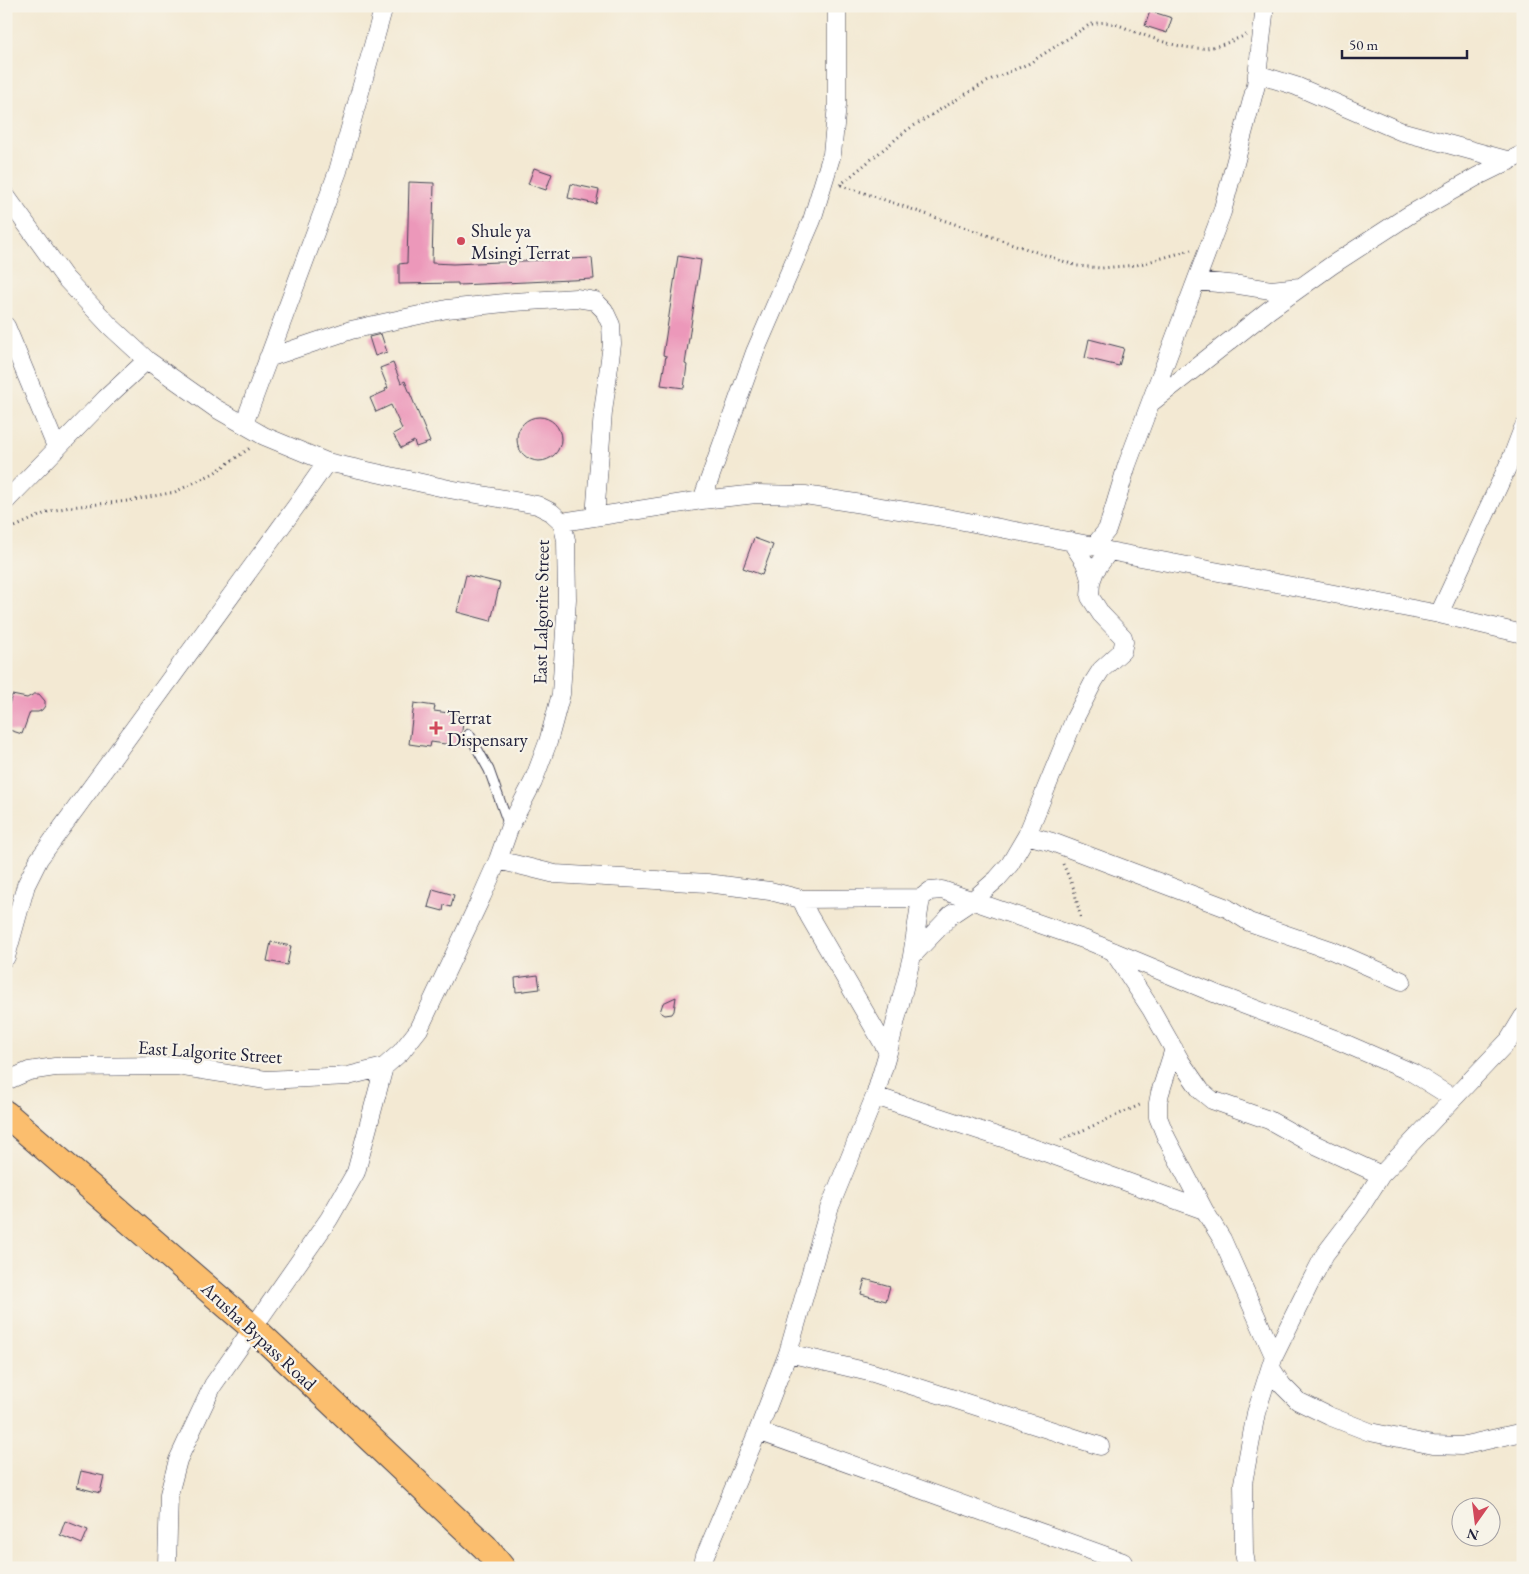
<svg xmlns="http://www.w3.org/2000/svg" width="1529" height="1574" viewBox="0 0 1529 1574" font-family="'EB Garamond',serif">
<rect width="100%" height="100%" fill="#f7f3e8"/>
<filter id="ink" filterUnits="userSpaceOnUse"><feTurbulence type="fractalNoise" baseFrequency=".02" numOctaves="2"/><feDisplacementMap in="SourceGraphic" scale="10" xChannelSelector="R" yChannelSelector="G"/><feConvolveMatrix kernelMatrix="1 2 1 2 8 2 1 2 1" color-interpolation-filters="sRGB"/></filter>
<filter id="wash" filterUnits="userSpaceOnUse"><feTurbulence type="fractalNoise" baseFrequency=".0096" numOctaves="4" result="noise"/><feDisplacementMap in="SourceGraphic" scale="20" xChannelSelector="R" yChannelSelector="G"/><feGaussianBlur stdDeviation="1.12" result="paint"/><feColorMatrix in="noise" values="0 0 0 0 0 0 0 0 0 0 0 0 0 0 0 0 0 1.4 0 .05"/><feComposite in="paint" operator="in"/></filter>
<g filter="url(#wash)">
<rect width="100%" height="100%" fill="#f3e9d3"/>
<g id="blocks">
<path fill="#ec98ba" d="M1150 11 1172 18 1167 33 1145 26Z
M534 168 552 174 546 190 528 184Z
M409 182 434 183 432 263 453 264 592 258 594 279 458 285V283L399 284V264L407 263Z
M571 184 599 190 596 204 568 198Z
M678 256 701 260 685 364 687 365 684 388 661 385 666 356 663 355Z
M381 334 387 352 375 356 369 337Z
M1089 339 1124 348 1119 366 1085 358Z
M393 363 401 383 405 381 430 442 416 447 414 441 401 448 393 434 402 429 391 405 376 412 370 398 386 391 385 389 388 388 380 368Z
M517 439a22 22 0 1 1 44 0a22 22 0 1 1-44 0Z
M754 538 773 545 762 575 743 568Z
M466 575 500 583 491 621 457 612Z
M34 694H39L45 701V706L42 710 38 712H30L22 734 6 729V713L12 695 27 698Z
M414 703 435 706 434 711 464 715 460 746 431 742 430 747 409 744Z
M433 889 454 895 451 907 444 905 443 911 428 907Z
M271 942 291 946 287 965 267 961Z
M538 975 540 989 516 992 515 978Z
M676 997 674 1011 672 1014 665 1015 660 1012 663 1003Z
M865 1279 890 1286 886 1301 861 1294Z
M81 1471 104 1476 100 1493 77 1487Z
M65 1521 88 1530 82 1544 60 1535Z"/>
</g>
</g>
<g filter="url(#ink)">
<use href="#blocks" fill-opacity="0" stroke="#414052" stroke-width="1"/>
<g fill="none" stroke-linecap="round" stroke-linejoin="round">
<g stroke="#414052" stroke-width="11">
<path id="service" d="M469 734 489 770 509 826"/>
</g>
<g stroke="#414052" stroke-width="19">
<path id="minor" d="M1257 74 1296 86 1400 131 1510 161
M6 196 65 278 110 326 147 360 215 408 264 436 327 462 449 489 537 505 551 512 562 522 566 540 567 599 561 694 548 742 533 782 510 826 498 860 482 896 419 1029 401 1052 384 1067 348 1076 266 1080 177 1066 55 1067 29 1071 6 1081
M1197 281 1239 285 1271 290 1300 287
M6 326 57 449
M268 358 351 330 447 309 514 302 576 298 595 301 604 310 611 325 612 344 603 412 595 517
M1152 402 1269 310 1332 265 1409 215 1478 176 1523 154
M244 424 338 171 384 6
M702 500 755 352 812 220 832 154 837 105V6
M6 501 106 398 147 360
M562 522 702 500 756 494 805 495 937 516 1094 546 1107 530 1111 518 1127 465 1222 212 1256 85 1265 6
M1071 541 1085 563 1091 582
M1099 548 1109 551 1439 614 1523 634
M1439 614 1512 457 1523 428
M1027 835 1052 842 1227 908 1249 922 1331 950 1402 981
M498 860 555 874 707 883 770 891 801 899 921 898 930 891 942 890 1086 940 1221 996 1337 1040 1413 1073 1453 1098
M801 899 809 916 888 1052
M1113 951 1151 1009 1181 1062 1201 1091 1212 1100 1269 1120 1303 1139 1381 1175
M912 956 952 914 973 900 997 879 1010 864 1027 835 1075 718 1094 681 1101 670 1122 651 1124 642 1123 637 1101 614 1090 597 1091 582 1095 571 1109 551
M6 957 26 885 39 859 297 505 327 462
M1174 1049 1160 1093 1158 1103V1117L1166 1137 1204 1210
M875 1096 1039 1150 1204 1210 1222 1239 1274 1356
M788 1353 873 1373 1100 1446
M1271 1368 1282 1385 1298 1401 1329 1416 1370 1432 1433 1445 1461 1446 1523 1432
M758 1431 1123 1562
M169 1568 167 1565 169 1494 178 1460 213 1385 329 1219 356 1172 384 1067
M702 1568 705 1556 758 1431 788 1353 829 1209 875 1096 888 1052 912 956 921 898
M1247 1568 1244 1553 1243 1483 1256 1413 1274 1356 1309 1285 1325 1254 1360 1208 1381 1175 1509 1040 1523 1017"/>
</g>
<g stroke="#414052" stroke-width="28">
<path id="primary" d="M6 1114 252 1327 485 1547 502 1568"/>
</g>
<path stroke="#414052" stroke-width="3" stroke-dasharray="1 4" stroke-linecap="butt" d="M840 185 907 130 959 98 992 79 1028 64 1089 25C1111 18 1121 27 1141 34 1160 41 1185 50 1206 48 1219 47 1234 40 1246 35
M841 185 1077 266 1102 268 1137 265 1191 250
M6 531 50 511 70 507 128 501 175 492 214 473 250 448
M1063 864 1074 889 1081 920
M1061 1140 1142 1104"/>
<use href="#service" stroke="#fff" stroke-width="9"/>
<use href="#minor" stroke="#fff" stroke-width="18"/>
<use href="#primary" stroke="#fbbe6e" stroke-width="26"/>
</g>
</g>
<g fill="#d1495b" stroke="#f7f3e8" stroke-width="2">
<circle cx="461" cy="241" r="5"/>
<path d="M433.5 720.5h5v5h5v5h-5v5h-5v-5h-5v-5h5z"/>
</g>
<g text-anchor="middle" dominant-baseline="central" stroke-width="4.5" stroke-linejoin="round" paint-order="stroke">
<g font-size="19" fill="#22223b" stroke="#f7f3e8" text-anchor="start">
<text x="471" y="230">Shule ya<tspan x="471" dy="22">Msingi Terrat</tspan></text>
<text x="447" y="717">Terrat<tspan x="447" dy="22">Dispensary</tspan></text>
</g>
<g font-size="19" fill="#22223b" stroke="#f7f3e8">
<text transform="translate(541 612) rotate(-89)">East Lalgorite Street</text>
<text transform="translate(210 1052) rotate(4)">East Lalgorite Street</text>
<text transform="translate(259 1336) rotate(43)">Arusha Bypass Road</text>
</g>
</g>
<rect width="1529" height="1574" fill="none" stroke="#f7f3e8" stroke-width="25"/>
<g transform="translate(1476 1522) rotate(194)"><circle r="24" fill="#f7f3e8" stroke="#a29fa3"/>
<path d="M0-4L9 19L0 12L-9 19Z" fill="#d1495b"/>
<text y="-8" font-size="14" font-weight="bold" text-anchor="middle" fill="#22223b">N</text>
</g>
<path d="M1342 50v8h125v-8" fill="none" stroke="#22223b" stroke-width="2.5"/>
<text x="1349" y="50" font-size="15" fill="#22223b" stroke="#f7f3e8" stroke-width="4" paint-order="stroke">50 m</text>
</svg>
